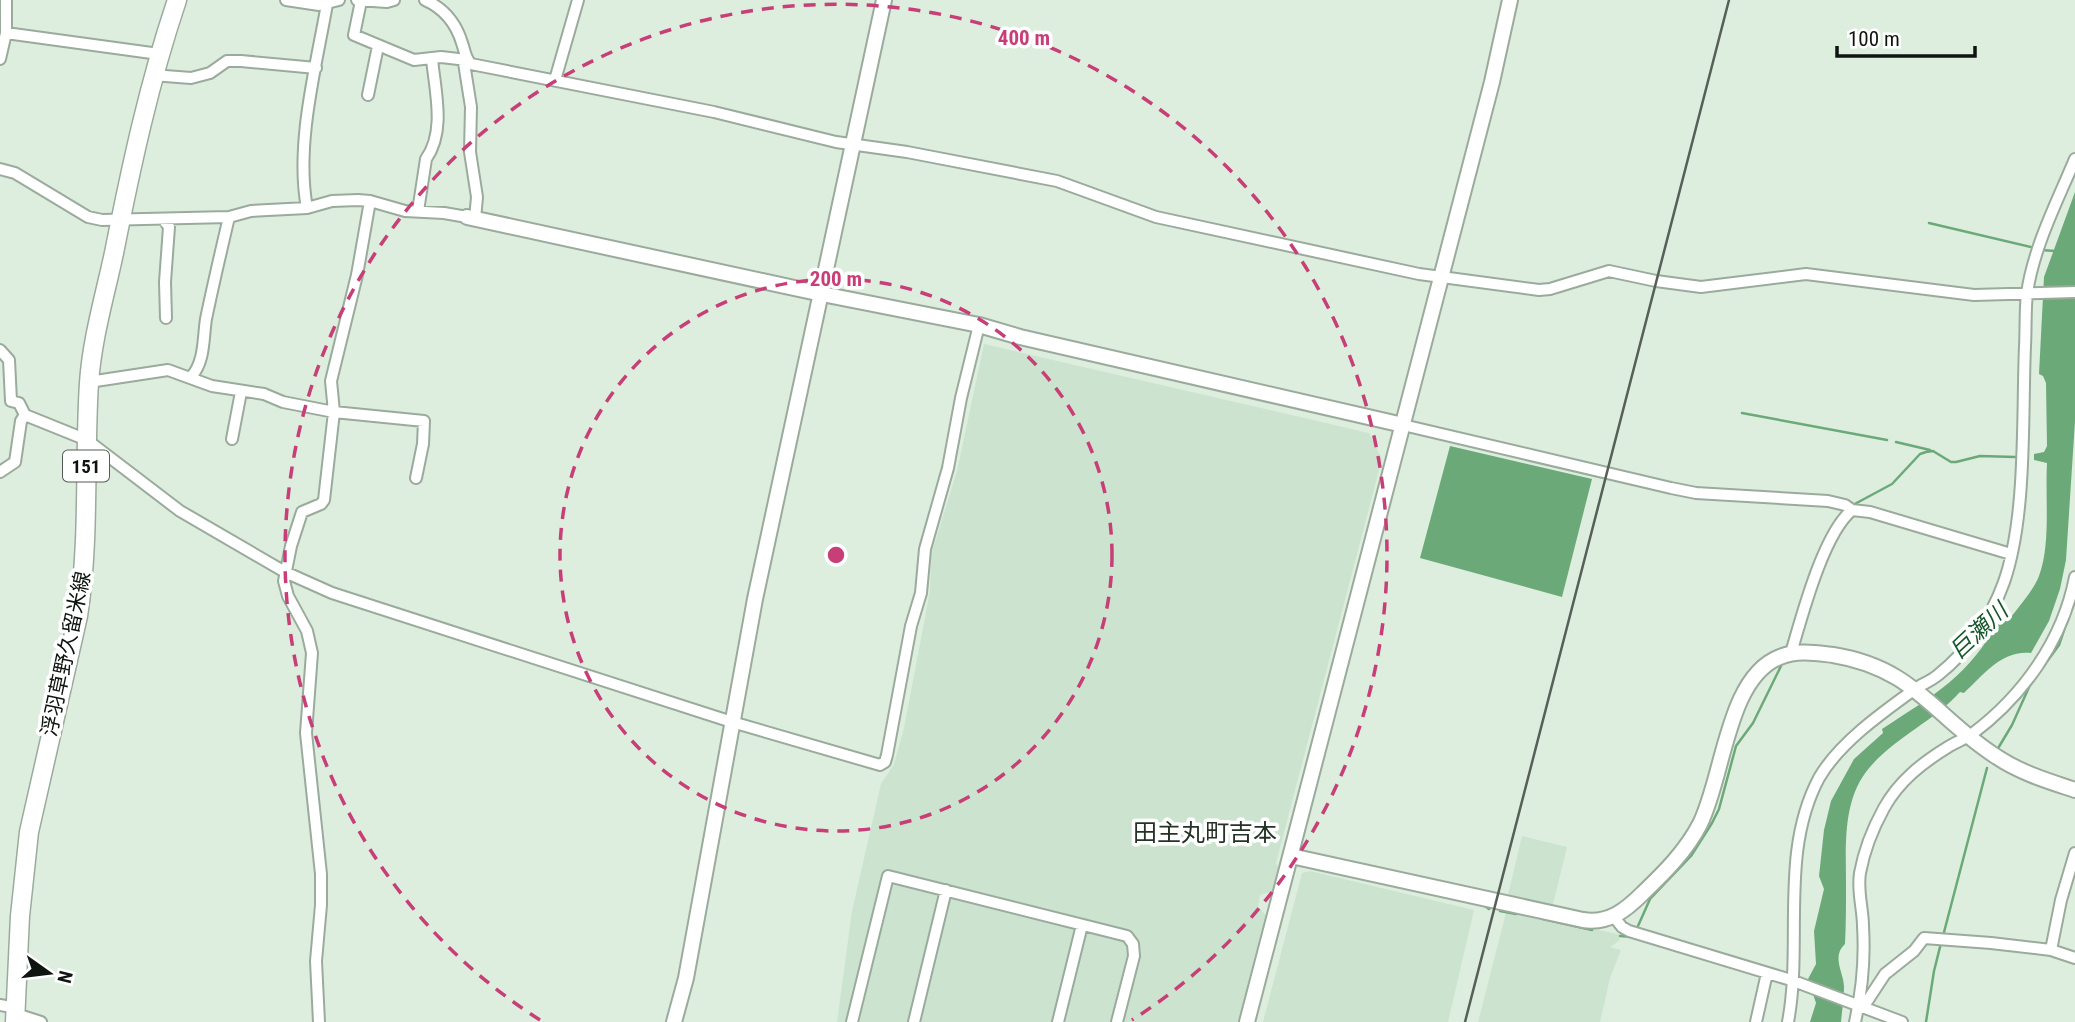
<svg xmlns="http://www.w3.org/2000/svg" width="2075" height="1022" viewBox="0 0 2075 1022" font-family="'Roboto Condensed','Noto Sans JP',sans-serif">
<rect width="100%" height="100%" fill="#ddeedf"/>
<path fill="#cce4cf" d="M984 344 1369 433 1382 459 1276 863 1281 873 1278 882 1273 891 1260 895 1258 907 1266 915 1267 925 1242 1022H837L852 911 881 784 894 764 904 728 930 591 931 555 957 471Z
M1522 836 1567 847 1553 904 1508 895Z
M1310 871 1474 910 1448 1022H1263L1302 873Z
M1507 909 1621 935 1619 941 1610 947 1621 950 1610 978 1600 1022H1478Z"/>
<path fill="#6ca978" d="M2075 192V421L2066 560 2060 589 2049 621 2031 653C2002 650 1984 674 1964 693L1960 692C1934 721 1896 737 1870 767 1842 799 1846 845 1846 885 1846 904 1846 924 1845 944 1831 957 1844 973 1844 987 1844 999 1842 1010 1841 1022H1810L1816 1003 1808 979 1816 964 1814 931 1824 889 1819 876 1824 830 1831 801 1854 759 1883 733 1882 729C1935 694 1969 677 2000 618L2011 617C2021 604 2033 591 2039 576 2051 544 2045 498 2047 463L2034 460V454L2044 452 2047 446 2046 383 2043 376 2039 374 2044 277Z
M1450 446 1592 479 1562 597 1420 558Z"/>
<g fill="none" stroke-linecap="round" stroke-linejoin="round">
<path stroke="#6ca978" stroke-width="2.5" d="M1929 223 2035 248
M2041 250 2055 251
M1742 413 1887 440
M1896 442 1930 450
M1851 506 1892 484 1920 454 1926 452 1933 451 1951 462H1956L1980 456 2015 457
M1836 520 1845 510
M1787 647 1792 630
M1997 750 2012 725 2030 685 2059 645 2074 601
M1482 904 1489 909
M1500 911 1516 914
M1543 919 1592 930
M1638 926 1650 899 1691 856 1712 823 1719 809 1736 746 1753 723 1781 666
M1620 936 1633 937
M1943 936 1987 768
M1926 1022 1934 971 1941 943"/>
<g stroke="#9aab9c" stroke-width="14">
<path id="minor" d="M286 0 319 5 339 0
M357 0 387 2 394 0
M425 0C443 8 456 23 462 43 465 51 465 58 471 64L714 112 836 142 907 152 1057 181 1156 217 1419 274 1539 290 1550 289 1609 271 1656 281 1701 287 1806 274 1974 295 2075 292
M361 1 354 35 414 60 441 57 467 60 464 63 471 107 470 152 477 197 475 219
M6 33 159 54
M0 59 6 33V0
M152 75 191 78 210 73 227 61H241L316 68
M555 80 578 0
M368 95 378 46
M0 169 15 173 88 217 102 220 229 217 251 211 307 208 332 201 358 200 370 201 405 211 444 213 467 217
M307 208C295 145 316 67 327 4
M418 211 426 159C446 131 435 91 432 59
M164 220 169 227 165 282 166 318
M0 350 9 360 11 401 19 403 25 415 87 440 180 511 285 572 332 593 732 722 880 765 885 762 887 755 911 626 921 593 925 549 948 468 961 398 979 325
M191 377C205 362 203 338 206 319 213 285 221 251 229 217
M89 382 168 370 212 386 264 394 283 402 334 412 424 421 423 444 416 478
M1403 425 1671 488 1696 493 1828 501 1845 505 1852 510 1870 512 2011 554
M232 439 241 392
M0 472 15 462 21 421 25 415
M1791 653C1802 616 1823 534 1852 510
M1614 917 1622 927 1629 931 1791 980 1902 1022
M2051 950 2075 958
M0 1005 16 1008
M1864 1006 1885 974 1914 951 1924 938 1991 943 2051 950 2061 900 2075 853
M16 1014 41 1022
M319 1022 316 961 321 905V874L306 733 312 653 307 631 288 596 284 581 291 546 302 512 321 504 324 500 334 412 331 381 357 275 370 201
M852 1022 888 876 1127 936 1133 944 1134 956 1117 1022
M914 1022 946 890
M1058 1022 1082 925
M1756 1022 1767 973
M1788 1022C1803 942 1779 853 1819 778 1839 743 1883 712 1915 689 1922 684 1931 681 1938 675 1968 651 1991 618 2004 582 2027 516 2022 416 2025 346 2026 328 2025 310 2027 293 2034 246 2057 202 2075 159
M1855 1022C1862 991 1865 958 1863 926 1863 909 1857 891 1860 873 1864 851 1873 828 1884 808 1899 781 1922 763 1948 747 1956 742 1965 739 1972 734 2023 696 2063 640 2075 577"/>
</g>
<g stroke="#9aab9c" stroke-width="18">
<path id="tertiary" d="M467 217 822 294 979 325 1020 337 1403 425
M1291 856 1583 920C1609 924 1626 910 1643 893 1665 872 1686 851 1700 824 1724 776 1727 677 1780 657 1797 650 1815 653 1833 655 1915 668 1934 717 1997 757 2021 773 2048 781 2075 790
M674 1022 686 978 755 599 884 0
M1247 1022 1492 82 1510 0"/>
</g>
<g stroke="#9aab9c" stroke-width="21">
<path id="primary" d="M15 1022 20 916 29 832 78 616C90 539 84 461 89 383 92 339 105 295 114 253 131 167 149 83 177 0"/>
</g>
<use href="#minor" stroke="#fff" stroke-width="10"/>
<use href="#tertiary" stroke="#fff" stroke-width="14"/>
<use href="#primary" stroke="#fff" stroke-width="18"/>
<path stroke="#566057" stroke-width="2.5" d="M1465 1022 1729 0"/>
</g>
<g fill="none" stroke="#c83e76" stroke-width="3.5" stroke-dasharray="12 9">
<circle cx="836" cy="555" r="276"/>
<path d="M540 1020A551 551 0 1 1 1132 1020"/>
</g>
<g text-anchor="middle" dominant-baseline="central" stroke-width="7" stroke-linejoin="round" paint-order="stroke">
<rect fill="#fff" stroke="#565a57" stroke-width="2" x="63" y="450.5" width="46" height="31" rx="5"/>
<g font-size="19" font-weight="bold" fill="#0e140f">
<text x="86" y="466">151</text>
</g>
<g font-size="21" fill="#0e140f" stroke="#fff">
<text transform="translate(66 654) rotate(-78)">浮羽草野久留米線</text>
</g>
<g font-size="23" font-style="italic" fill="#15592a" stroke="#fff">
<text transform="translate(1979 631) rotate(-43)">巨瀬川</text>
</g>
<g font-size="24" fill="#253327" stroke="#fff">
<text x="1205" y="833">田主丸町吉本</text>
</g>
</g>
<circle cx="836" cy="555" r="10" fill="#c83e76" stroke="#fff" stroke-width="3.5"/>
<g font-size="21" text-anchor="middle" font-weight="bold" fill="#c83e76" stroke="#fff" stroke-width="7" stroke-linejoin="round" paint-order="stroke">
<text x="1024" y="45">400 m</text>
<text x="836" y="286">200 m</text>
</g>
<g transform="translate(49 973) rotate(104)" stroke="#ffffff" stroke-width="5" paint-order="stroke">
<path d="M0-5L12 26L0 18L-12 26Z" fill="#0e140f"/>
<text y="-10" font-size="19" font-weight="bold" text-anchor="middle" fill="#0e140f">N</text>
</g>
<path d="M1837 46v10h138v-10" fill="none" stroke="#0e140f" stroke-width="3.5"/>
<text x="1848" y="46" font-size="21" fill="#0e140f" stroke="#ffffff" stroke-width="5" paint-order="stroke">100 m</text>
</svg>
